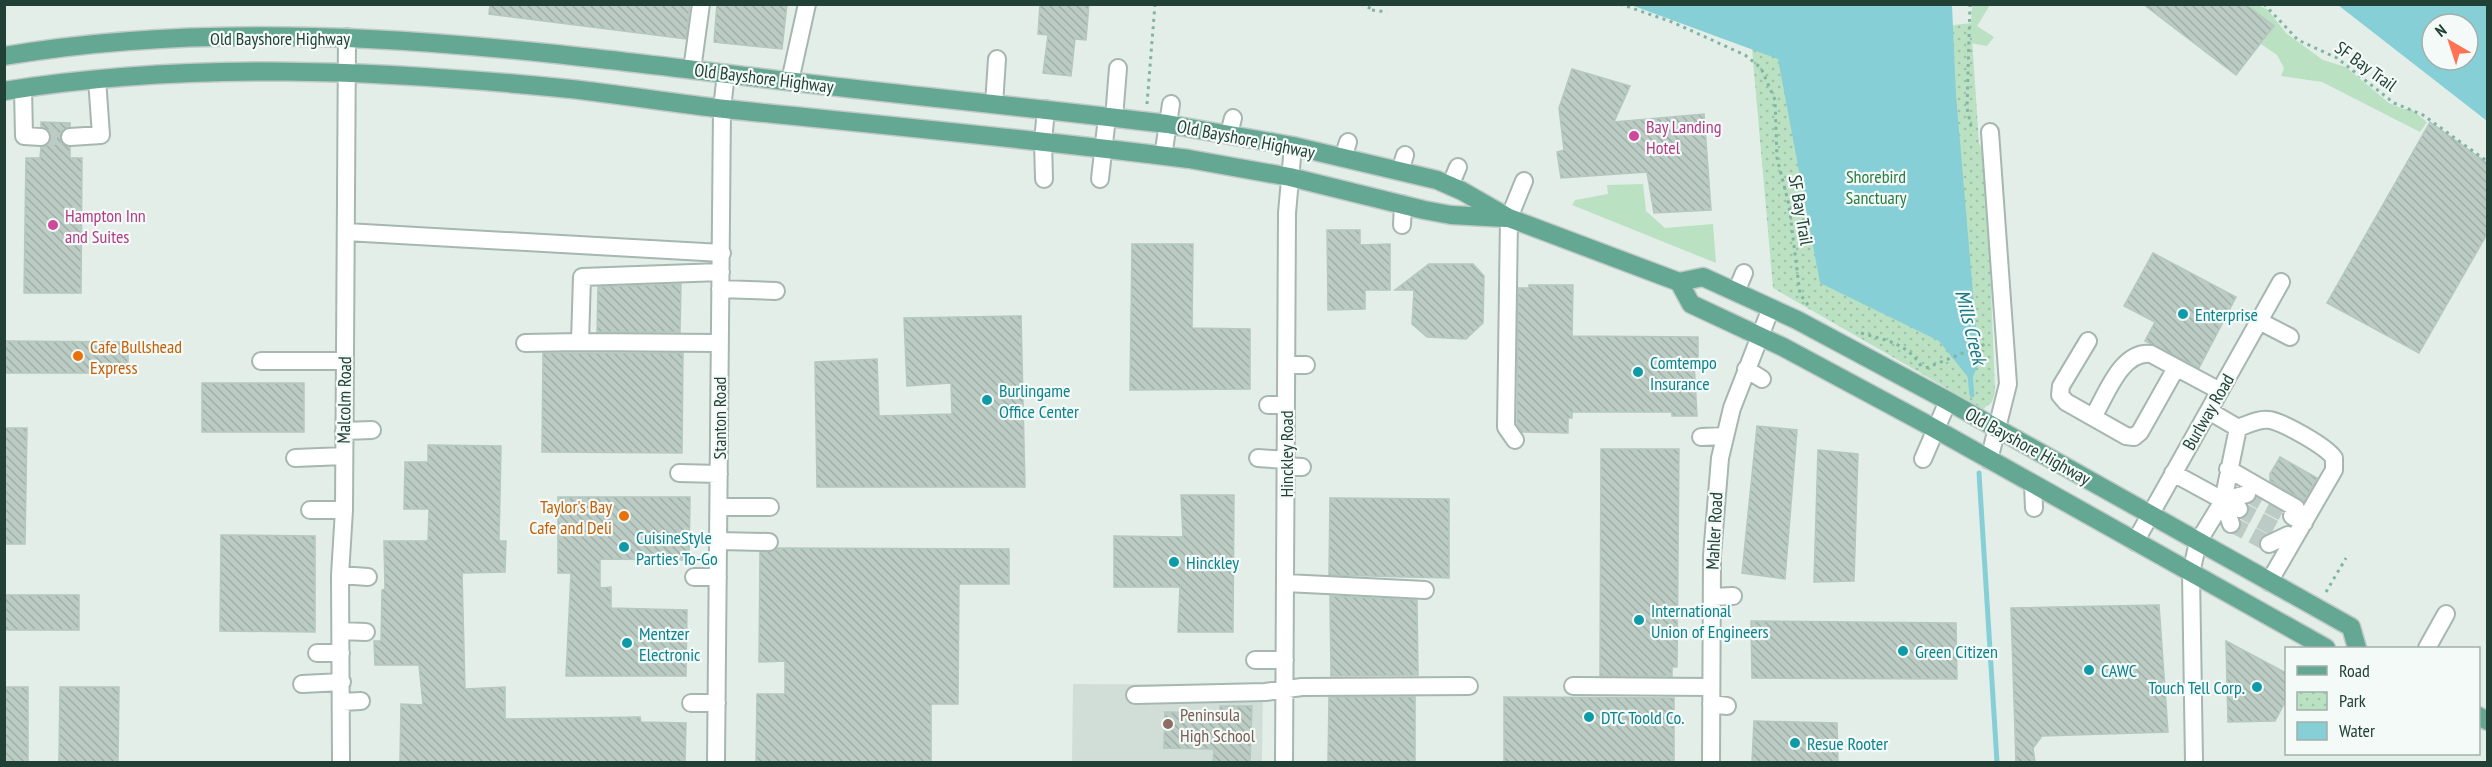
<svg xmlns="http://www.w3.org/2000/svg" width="2492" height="767" viewBox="0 0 2492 767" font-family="'PT Sans Narrow',sans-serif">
<defs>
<pattern id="park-dots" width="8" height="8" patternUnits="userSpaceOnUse" patternTransform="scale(1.5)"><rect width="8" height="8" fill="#bbe1c3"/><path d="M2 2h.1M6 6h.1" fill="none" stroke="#a0c2a8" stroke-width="1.8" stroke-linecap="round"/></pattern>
<pattern id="building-back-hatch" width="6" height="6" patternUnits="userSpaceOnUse" patternTransform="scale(1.5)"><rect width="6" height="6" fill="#bbccc4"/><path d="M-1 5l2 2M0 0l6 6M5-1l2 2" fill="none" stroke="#a0b0a9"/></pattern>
</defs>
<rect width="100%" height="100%" fill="#e3eee9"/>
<path fill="#d1ded8" d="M1073 684 1263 685 1262 762H1072Z"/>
<path fill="#bbe1c3" d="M1972 5H1990L1977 26 1994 37 1987 46 1970 43Z
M2247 5H2258L2268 10 2286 33 2323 60 2346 67 2389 103 2403 109H2411L2427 122 2420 132 2322 82 2281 76 2284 68 2277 55 2261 44 2274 26Z
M1643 184 1646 211 1665 228 1713 224 1716 263 1572 205 1575 200 1608 194 1607 185Z"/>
<path fill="url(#park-dots)" d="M1971 23 1979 143 1986 156 1995 392 1992 402 1983 409 1773 288 1752 49Z"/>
<path fill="#87cfd7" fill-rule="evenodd" d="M1631 5H1952L1956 95 1979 363 1971 381 1939 341 1820 283 1778 59Z
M2338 5H2487V121ZM2432 24H2468V60H2432Z"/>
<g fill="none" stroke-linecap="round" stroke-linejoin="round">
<path stroke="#87cfd7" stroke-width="5" d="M1970 375 1972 395
M1979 473 1997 762"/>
</g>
<path fill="url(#building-back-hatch)" stroke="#b5c8bf" stroke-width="1.5" d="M490 4H690L686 39 489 14Z
M717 4H787L782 49 714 42Z
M1040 4H1089L1086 40 1075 39 1071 76 1043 73 1048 35 1038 34Z
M2143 4H2245L2274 26 2236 75Z
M1572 69 1630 86 1614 122 1704 114 1711 210 1654 213 1647 172 1561 178 1557 152 1564 150 1559 108Z
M41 122 70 123V126L61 132 60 138 62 143 70 147V158H82L81 293H24L26 158H40L41 147 46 146 51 138 50 132 41 126Z
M2430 122 2487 163V234L2419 353 2327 303Z
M1327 230H1360V245L1390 244V290H1365V309L1328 310Z
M1132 244H1193L1192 328 1250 329V389L1130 390Z
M2153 253 2236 297 2199 368 2145 341 2155 322 2124 306Z
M1429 264H1473L1484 276 1483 323 1466 339 1427 337 1412 324 1414 290H1395Z
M681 284 680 332H597L598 287Z
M1529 285H1573L1572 336 1698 337V363H1694L1697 416H1672V412H1572V418H1568V433L1522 432 1517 424 1518 288H1529Z
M1021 316 1025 487H817L815 362 877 359 879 416 952 414 951 383 907 386 904 318Z
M4 341 128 342V373H4Z
M543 353H683L682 453 542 452Z
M202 383H304V432H202Z
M1757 426 1797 430 1785 579 1742 573Z
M4 428H27L25 544H4Z
M428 445 501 446 499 541H506L505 572 462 573 465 689 505 687V719L640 717 641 722 686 723 685 762H400L401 704 423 705 419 665H375L374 641H381L382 590 385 589 384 541H428L429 509H404L405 462H428Z
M1601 449H1679L1677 667H1672V676H1600Z
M1818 450 1858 454 1854 581 1814 582Z
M2280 457 2317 478 2304 501 2270 481V474Z
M1181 495H1234L1233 632H1178L1180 587H1114V536L1183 537Z
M558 497H690L689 560 600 559V588L611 587V608L687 610 686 676H566L571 573H558Z
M1330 498 1449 499V578L1329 575Z
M221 535 315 536V632L220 631Z
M778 548 1009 549V584H959L958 704H931V762H756L757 694H785V661L759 662 760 552 774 551Z
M4 595H79V630H4Z
M1330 596 1417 600 1418 675 1331 676Z
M2159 605 2168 732 2042 736 2033 748 2035 762H2016L2011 608Z
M1751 621 1956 623 1957 679 1752 678Z
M2226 641 2286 673V700L2275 721 2228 722Z
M4 687H28V762H4Z
M60 687H119L118 762H59Z
M1329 697H1415V762H1328Z
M1504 697 1674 698V762H1504Z
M1220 706H1252L1250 762H1213L1214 749 1164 748 1165 712 1220 713Z
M1754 721 1837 723 1838 762H1752Z"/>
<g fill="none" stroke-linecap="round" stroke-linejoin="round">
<path stroke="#bccbc5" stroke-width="16" stroke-dasharray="16 8" stroke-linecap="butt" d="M41 137H70
M2247 494 2284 514
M2239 509 2276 529
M2231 524 2269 544"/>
<g stroke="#a5b7b0" stroke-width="20">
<path id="minor" d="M692 70 701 4
M790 81 807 4
M23 88 24 136 41 137
M994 104 997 59
M1114 118 1118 68
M1229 134 1233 118
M70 137 101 135 97 79
M1163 156 1171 104
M1343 158 1348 142
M1400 171 1405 155
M1044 179 1043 142 1046 109
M1100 179 1107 117
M1450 186 1458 167
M1402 225 1403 204
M346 232 722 253
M720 289 776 291
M1736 292 1744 273
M2259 321 2290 337
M2088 341 2061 386 2060 395 2066 402 2126 436 2134 437 2140 432 2176 368
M525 343 580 342
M720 343 580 342 582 277 721 272
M261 361H345
M1287 365H1306
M1746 369 1762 379
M1268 405H1286
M2093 417C2106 396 2121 350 2151 354L2220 391
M2238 428C2247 425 2259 418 2270 420 2284 423 2326 446 2334 458V470L2269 582
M344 431 372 430
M1701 437 1725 436
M1515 440 1506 427 1509 218 1524 181
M295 458 344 456
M1258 458 1286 460
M1923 459 1948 401
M1989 460 2008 384 1990 132
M1286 466 1302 467
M2228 469 2296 508 2292 516 2304 523
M679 473 719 474
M2173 473 2239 509
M2033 484 2034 508
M719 507H770
M310 510H344
M2231 524 2223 500 2247 494
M719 541 769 542
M2135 542 2281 282
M2269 544 2288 535
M340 575 368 577
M694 577H718
M1286 583 1425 590
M1712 597 1733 596
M341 631 366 632
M2427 648 2446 614
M317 653H341
M1255 660H1285
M302 684 342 682
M1573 686 1711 687
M1135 695 1265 692 1302 687 1469 686
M342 702 361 701
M691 703H717
M1711 704 1727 706
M341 762 340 575 344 510 347 37
M716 762 722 108 726 74
M1284 762 1287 213 1293 146
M1711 762 1712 556 1720 458 1732 408 1771 308
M2194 762 2191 573 2198 542 2223 501 2238 428 2209 411"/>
</g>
<g stroke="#c1cac7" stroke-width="21">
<path id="major" d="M4 56C252 14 506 47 753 77 891 94 1029 107 1167 124L1293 146 1437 180 1462 191 1509 218 1679 282 1703 277 1797 320 1948 401 2351 627 2357 648
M4 91C192 61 382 70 571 89 622 95 674 103 725 109 880 125 1035 139 1189 159L1290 177 1424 210 1451 215 1506 218
M1679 282 1691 304 1783 347 1930 426 2326 648
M2478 716 2488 721"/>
</g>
<path stroke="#81b4a2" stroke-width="3" stroke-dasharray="3 4.5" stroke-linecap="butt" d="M1361 4 1372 9
M1620 4 1672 22 1745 55 1761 68 1775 100 1777 158 1789 205 1800 294 1808 305
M1970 4 1967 108 1972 131
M2264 4 2298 40 2337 58 2394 103 2423 115 2488 162
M1372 10 1387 12
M1147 104 1155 4
M1861 333C1885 340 1907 343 1921 366
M1926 368 1988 343
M2326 592 2346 558"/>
<use href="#minor" stroke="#fff" stroke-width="16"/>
<use href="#major" stroke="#64a792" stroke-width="18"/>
</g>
<g fill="#d1479c" stroke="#f4faf7" stroke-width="2">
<circle cx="1634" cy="136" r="6"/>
<circle cx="53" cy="225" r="6"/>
</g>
<g fill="#0f9aa8" stroke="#f4faf7" stroke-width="2">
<circle cx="2183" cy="314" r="6"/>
<circle cx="1638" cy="372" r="6"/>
<circle cx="987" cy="400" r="6"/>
<circle cx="624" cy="547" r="6"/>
<circle cx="1174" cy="562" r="6"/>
<circle cx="1639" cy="620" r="6"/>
<circle cx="627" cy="643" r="6"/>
<circle cx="1903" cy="651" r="6"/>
<circle cx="2089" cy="670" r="6"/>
<circle cx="2257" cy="687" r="6"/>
<circle cx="1589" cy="717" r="6"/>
<circle cx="1795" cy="743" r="6"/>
</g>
<g fill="#e8710a" stroke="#f4faf7" stroke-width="2">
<circle cx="78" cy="356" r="6"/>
<circle cx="624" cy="516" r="6"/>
</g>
<circle fill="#8d6e63" stroke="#f4faf7" stroke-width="2" cx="1168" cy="724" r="6"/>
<g text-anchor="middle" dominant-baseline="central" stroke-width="4.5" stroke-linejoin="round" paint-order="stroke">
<g font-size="18" fill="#214137" stroke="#f4faf7">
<text x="280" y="38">Old Bayshore Highway</text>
<text transform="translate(2366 66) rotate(36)">SF Bay Trail</text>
<text transform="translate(764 78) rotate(7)">Old Bayshore Highway</text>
<text transform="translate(1246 139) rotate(11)">Old Bayshore Highway</text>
<text transform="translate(1801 210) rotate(80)">SF Bay Trail</text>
<text transform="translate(344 400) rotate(-89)">Malcolm Road</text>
<text transform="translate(2208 412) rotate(-60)">Burlway Road</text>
<text transform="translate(719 418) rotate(-90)">Stanton Road</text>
<text transform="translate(2028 446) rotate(29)">Old Bayshore Highway</text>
<text transform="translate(1286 454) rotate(-90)">Hinckley Road</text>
<text transform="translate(1714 531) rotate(-87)">Mahler Road</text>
</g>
<g font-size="18" fill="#b23c85" stroke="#f4faf7" text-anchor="start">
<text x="1646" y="126">Bay Landing<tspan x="1646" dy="21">Hotel</tspan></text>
<text x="65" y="215">Hampton Inn<tspan x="65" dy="21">and Suites</tspan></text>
</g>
<g font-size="18" fill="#287c44" stroke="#f4faf7">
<text x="1876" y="176">Shorebird<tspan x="1876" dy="21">Sanctuary</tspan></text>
</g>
<g font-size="18" fill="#0d838f" stroke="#f4faf7" text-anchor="start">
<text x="2195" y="314">Enterprise</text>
<text x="1650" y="362">Comtempo<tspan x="1650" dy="21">Insurance</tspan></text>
<text x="999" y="390">Burlingame<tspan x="999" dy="21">Office Center</tspan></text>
<text x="636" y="537">CuisineStyle<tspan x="636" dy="21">Parties To-Go</tspan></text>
<text x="1186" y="562">Hinckley</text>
<text x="1651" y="610">International<tspan x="1651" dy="21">Union of Engineers</tspan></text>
<text x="639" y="633">Mentzer<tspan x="639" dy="21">Electronic</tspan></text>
<text x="1915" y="651">Green Citizen</text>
<text x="2101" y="670">CAWC</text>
<text x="2245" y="687" text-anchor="end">Touch Tell Corp.</text>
<text x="1601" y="717">DTC Toold Co.</text>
<text x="1807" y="743">Resue Rooter</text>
</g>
<g font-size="18" fill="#c56008" stroke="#f4faf7" text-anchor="start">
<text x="90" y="346">Cafe Bullshead<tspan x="90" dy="21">Express</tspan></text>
<text x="612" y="506" text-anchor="end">Taylor's Bay<tspan x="612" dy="21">Cafe and Deli</tspan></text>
</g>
<g font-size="18" fill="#785e54" stroke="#f4faf7" text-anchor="start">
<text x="1180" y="714">Peninsula<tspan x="1180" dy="21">High School</tspan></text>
</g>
<g font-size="20" font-style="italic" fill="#167683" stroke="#f4faf7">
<text transform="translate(1971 327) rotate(76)">Mills Creek</text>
</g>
</g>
<rect width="2492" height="767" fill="none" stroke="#214137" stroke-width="12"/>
<rect x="2285" y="647" width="195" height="108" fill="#f4faf7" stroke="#a0b0aa" stroke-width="1.5"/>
<rect x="2297" y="666" width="30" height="9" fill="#64a792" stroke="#a0b0aa" stroke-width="1.5"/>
<text x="2339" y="677" font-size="18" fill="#214137">Road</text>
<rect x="2297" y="692" width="30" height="18" fill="url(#park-dots)" stroke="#a0b0aa" stroke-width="1.5"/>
<text x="2339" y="707" font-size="18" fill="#214137">Park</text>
<rect x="2297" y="722" width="30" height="18" fill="#87cfd7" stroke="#a0b0aa" stroke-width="1.5"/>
<text x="2339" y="737" font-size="18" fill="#214137">Water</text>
<g transform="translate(2450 42) rotate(321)"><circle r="28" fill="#f4faf7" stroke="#a0b0aa" stroke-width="1.5"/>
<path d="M0-4.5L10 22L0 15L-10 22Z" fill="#fd7353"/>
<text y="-9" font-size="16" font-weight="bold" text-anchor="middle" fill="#214137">N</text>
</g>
</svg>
